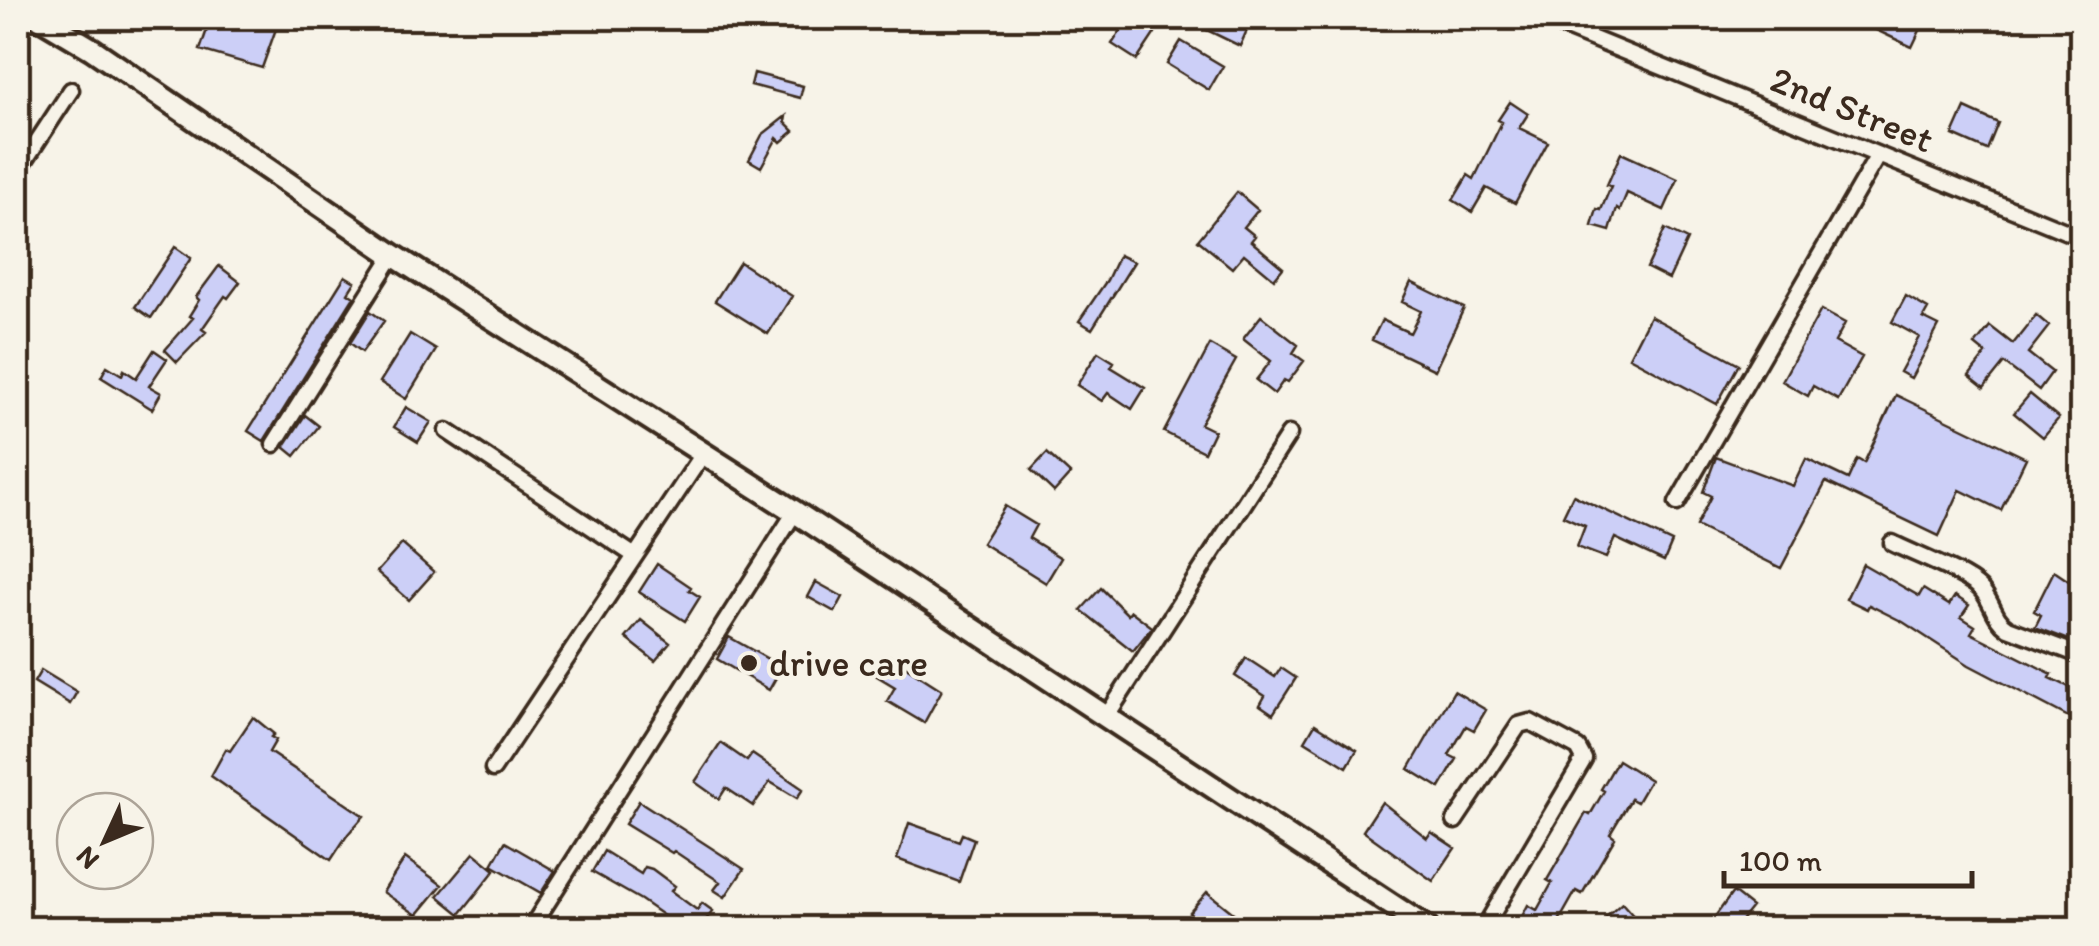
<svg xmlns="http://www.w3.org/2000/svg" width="2099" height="946" viewBox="0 0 2099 946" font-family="Itim,sans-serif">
<rect width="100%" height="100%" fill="#f7f3e8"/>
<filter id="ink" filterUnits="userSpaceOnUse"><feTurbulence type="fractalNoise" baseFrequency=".01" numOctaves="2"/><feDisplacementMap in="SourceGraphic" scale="20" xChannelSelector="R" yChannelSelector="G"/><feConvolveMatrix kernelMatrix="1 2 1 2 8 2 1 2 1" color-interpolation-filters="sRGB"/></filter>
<g filter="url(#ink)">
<path fill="#cccff7" stroke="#3b2a1e" stroke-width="2.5" d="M211 18H253L277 26 262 68 200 50Z
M1129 18H1142L1159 27 1137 60 1112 44Z
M1182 18H1243L1251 21 1240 46Z
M1851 18H1914L1924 22 1912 47Z
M1181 41 1223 66 1209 90 1167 64Z
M754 73 803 86 800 98 751 85Z
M1510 102 1528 114 1519 128 1548 142 1515 203 1486 188 1472 212 1453 200 1468 175 1474 179 1502 122 1498 120Z
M1965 108 1998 123 1987 150 1953 135Z
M786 116 785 122 794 131 781 142 777 138 761 167 749 160 762 135Z
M1621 153 1678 179 1664 210 1627 193 1620 210 1617 208 1610 231 1592 226 1597 209 1601 210 1611 186 1607 185Z
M1237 192 1258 210 1244 227 1255 236 1251 241 1283 268 1274 279 1244 254 1232 268 1198 240Z
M1665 229 1687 240 1669 279 1647 268Z
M175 247 191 258 151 318 135 307Z
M1119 255 1134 262 1092 329 1079 321 1107 280Z
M740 262 792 296 768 334 715 301Z
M219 266 240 282 228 298 225 296 202 329 206 332 177 362 165 350 193 318 189 316 199 300 196 297Z
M345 276 355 282 348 293 354 297 264 441 248 431Z
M1411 282 1464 308 1435 370 1372 340 1382 320 1410 333 1421 311 1402 302Z
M1906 296 1928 309 1923 318 1939 326 1911 378 1900 372 1919 337 1892 322Z
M1821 310 1845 323 1835 342 1862 357 1838 400 1813 386 1808 396 1782 381Z
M370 311 384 321 362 352 350 343Z
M2036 315 2049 326 2028 353 2052 372 2039 390 2004 363 1984 388 1969 376 1986 354 1975 345 1990 326 2013 344Z
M1261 316 1298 345 1293 353 1304 361 1288 382 1284 380 1274 394 1256 380 1271 361 1243 339Z
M1650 316 1739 364 1717 404 1629 357Z
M410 334 436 350 406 399 380 382Z
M1210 345 1236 360 1200 424 1214 431 1204 452 1164 432Z
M154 350 167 359 149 386 161 393 152 409 101 377 107 366 122 375 124 370 136 378Z
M1098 352 1114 362 1111 367 1145 388 1132 409 1108 393 1102 401 1077 385Z
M2030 394 2059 418 2043 437 2014 413Z
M1896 395 2026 458 2001 510 1960 490 1939 536 1826 482 1781 568 1696 526 1711 496 1703 492 1716 457 1793 486 1806 459 1848 479 1857 459 1864 463Z
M406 407 431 422 418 442 394 427Z
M305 415 319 426 295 456 284 447Z
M1047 453 1070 474 1054 492 1031 470Z
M1573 495 1672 542 1664 561 1615 538 1606 558 1577 547 1585 526 1563 516Z
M1005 506 1036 525 1029 538 1061 558 1046 583 982 543Z
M402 544 434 572 409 600 377 572Z
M657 564 691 587 689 590 700 597 685 621 639 592Z
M1863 564 1919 596 1923 589 1949 605 1955 596 1969 605 1961 617 1975 626 1971 633 2052 674 2050 678 2082 693V724L1969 665 1903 622 1869 605 1867 609 1846 599Z
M2054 571 2082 590V616L2069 640 2035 627 2041 615 2034 611Z
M816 582 843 597 835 612 808 597Z
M1101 588 1128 615 1131 611 1152 627 1133 651 1081 610Z
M641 620 670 643 655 661 626 638Z
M729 637 782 667 769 690 717 659Z
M889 656 942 690 924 723 887 701 895 687 877 676Z
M1246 658 1275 677 1281 668 1296 678 1273 714 1260 705 1265 696 1235 676Z
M41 670 77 692 70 704 34 682Z
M1454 691 1486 710 1474 730 1466 726 1449 755 1457 759 1440 788 1409 769Z
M253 717 274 734 271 737 276 740 269 752 364 816 348 834 331 860 211 776 226 749 230 751Z
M1315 724 1357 750 1347 767 1305 741Z
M721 743 747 761 752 754 803 789 797 798 770 782 753 806 726 788 719 799 695 782Z
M1618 760 1650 780 1637 802 1631 799 1610 834 1615 838 1582 894 1576 891 1555 928H1516L1528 905 1537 910 1552 883 1547 880 1586 813 1590 815 1604 791 1601 789Z
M639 801 744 869 725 897 714 890 720 882 674 851 672 853 625 824Z
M1382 802 1427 838 1431 832 1455 848 1433 881 1363 831Z
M909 823 959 841 962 834 974 839 959 882 897 859Z
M505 842 555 871 541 893 492 865Z
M604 851 641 874 645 867 652 869 675 886 671 891 697 910 702 903 713 911 699 928H681L641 900 592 872Z
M474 853 495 870 460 914 438 896Z
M405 858 442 885 417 915 383 892Z
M1207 892 1242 920 1235 928H1208L1189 913Z
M1733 892 1752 907 1735 928H1719L1711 922Z
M1622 903 1644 928H1616L1606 917Z"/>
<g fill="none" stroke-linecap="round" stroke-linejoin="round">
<g stroke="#3b2a1e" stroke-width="21">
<path id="street" d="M1542 18 2082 238
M18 171 71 90
M447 431 635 556
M274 444 393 255
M1677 503 1878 155
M1892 543C1914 554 1965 573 1980 588 1993 601 1992 617 2008 628L2082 656
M1106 717 1289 434
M493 769 703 454
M1455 821 1519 725 1530 722 1578 748 1584 759 1484 928
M531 928 795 512"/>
</g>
<g stroke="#3b2a1e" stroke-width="28">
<path id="secondary" d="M40 18 92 49 393 255 795 512 1427 928"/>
</g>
<use href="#street" stroke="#f7f3e8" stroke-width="14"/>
<use href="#secondary" stroke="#f7f3e8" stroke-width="20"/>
</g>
</g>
<circle fill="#3b2a1e" stroke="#f7f3e8" stroke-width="4" cx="749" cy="663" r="10"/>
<g text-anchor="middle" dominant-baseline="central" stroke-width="8" stroke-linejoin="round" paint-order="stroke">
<g font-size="38" fill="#3b2a1e" stroke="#f7f3e8">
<text transform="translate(1852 109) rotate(22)">2nd Street</text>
</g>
<g font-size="38" fill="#3b2a1e" stroke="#f7f3e8" text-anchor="start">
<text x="769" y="663">drive care</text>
</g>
</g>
<rect width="2099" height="946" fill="none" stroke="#f7f3e8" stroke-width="60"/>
<rect x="30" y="30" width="2039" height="886" fill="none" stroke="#3b2a1e" stroke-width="4" filter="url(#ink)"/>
<g transform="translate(105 841) rotate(226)"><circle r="48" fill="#f7f3e8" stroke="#aca397" stroke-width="2.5"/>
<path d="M0-8L18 38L0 25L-18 38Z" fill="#3b2a1e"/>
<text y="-15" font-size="28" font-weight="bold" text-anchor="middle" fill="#3b2a1e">N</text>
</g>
<path d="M1724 871v15h248v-15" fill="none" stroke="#3b2a1e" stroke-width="5"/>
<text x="1739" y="871" font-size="30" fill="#3b2a1e" stroke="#f7f3e8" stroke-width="8" paint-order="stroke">100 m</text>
</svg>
